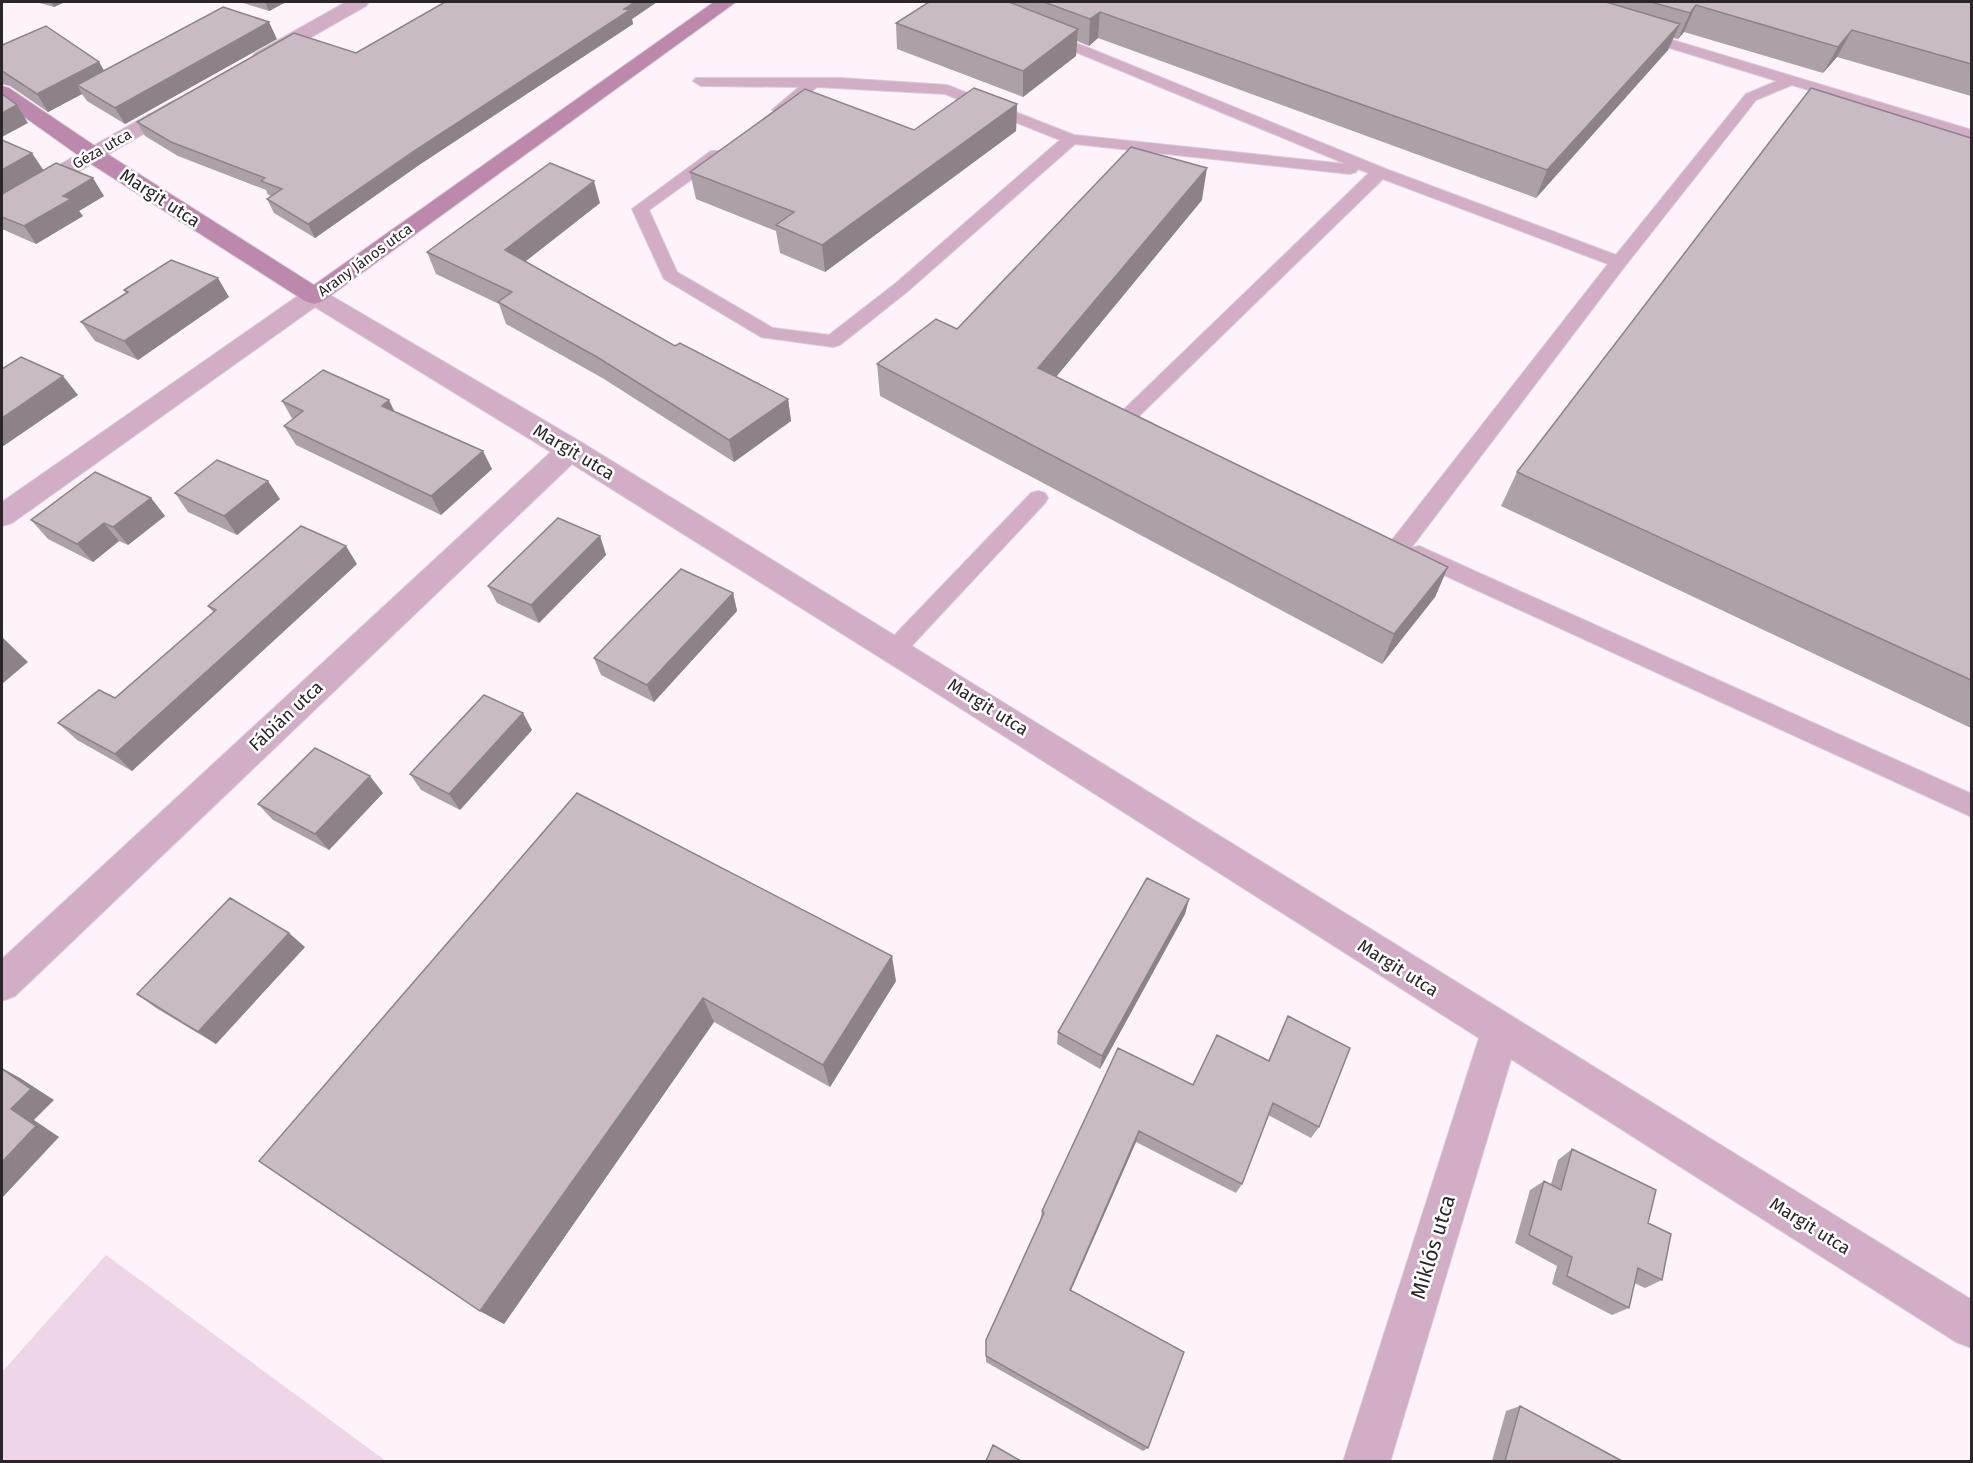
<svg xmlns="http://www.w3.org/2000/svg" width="1973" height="1463" viewBox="0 0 1973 1463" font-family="'Fira Sans',sans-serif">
<rect width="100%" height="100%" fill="#fef3fa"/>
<path fill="#eed6e6" d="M106 1255 386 1461H2V1372Z"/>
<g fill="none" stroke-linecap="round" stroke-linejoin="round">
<g stroke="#d8ced4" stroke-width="2">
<path id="lane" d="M1639 30 1972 130V140L1792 85 1756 100 1625 266 1408 552 1400 554 1392 552 1389 546 1392 540 1608 264 1383 179 1138 417 1152 423 1155 428 1152 433C1141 436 1120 429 1114 419L1369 173 1358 169 1356 172 1350 174 1075 144 908 291 840 345 833 347 761 337 664 279 632 209 711 151H723L725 154 723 157 649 210 677 272 773 328 829 335 896 283 1060 140 945 94 817 87 785 113 780 115 772 110 799 87 701 86 693 81 696 78H840L947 85 1074 135 1346 164 1042 38 1040 35 1047 31 1386 169 1616 255 1746 94 1777 81 1634 37 1632 34Z
M1038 491 1045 493 1048 498 1045 503 903 655 895 658 887 655 884 649 887 643 1031 493Z
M1419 546 1972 794V817L1411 560 1408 554 1411 548Z"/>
</g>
<g stroke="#d8ced4" stroke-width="2">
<path id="street" d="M346 2H369L366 6 269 61H255L252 57 255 53Z
M178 100 185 102 189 106 185 110 10 211 2 213V197L171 102Z
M314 288 323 291 581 442 1972 1300V1348L1956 1342 1511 1059 1390 1462H1343L1479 1038 927 687 572 464 15 996 2 1001V959L551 452 315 307 12 523 2 526V502L305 291Z"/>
</g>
<g stroke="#d8ced4" stroke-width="2">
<path id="secondary" d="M714 2H736L323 301 314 304 305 301 85 160 2 101V86L9 88 101 150 314 285Z"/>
</g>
<use href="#lane" fill="#d1adc6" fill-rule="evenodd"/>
<use href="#street" fill="#d1adc6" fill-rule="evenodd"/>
<use href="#secondary" fill="#bc89ad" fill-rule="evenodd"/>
</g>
<path fill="#aca1a8" d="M36 2H65L54 7Z
M240 2H286L269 11Z
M445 2H657L632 19 633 24 419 165 315 238 274 213 267 199 272 196 268 195 266 190 178 156 145 136 137 122 356 53Z
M929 2H1971V96L1837 57 1823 73 1684 32 1678 39 1673 38 1668 50 1536 198 1098 38 1089 46 1077 41 1076 56 1023 97 897 49 896 23Z
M277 39 125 124 87 101 82 94 48 112 10 86 2 84V45L99 62 104 71Z
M1017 104 1016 131 825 272 780 253 776 231 696 199 690 172 914 130Z
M1971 138V728L1501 506 1517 472Z
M2 140 44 170 104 196 79 211 83 216 36 244 2 229Z
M1202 200 1056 377 1448 567 1435 597 1382 664 880 396 877 364 957 329Z
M600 203 526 261 675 346 788 399 791 421 734 462 604 379 506 324 499 304 436 274 427 252Z
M124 290 229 297 138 360 95 341 81 322 126 293Z
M282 401 395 412 492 469 441 515 296 445 284 426 293 420Z
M175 493 280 499 237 535 188 512Z
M151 498 165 516 128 545 119 541 93 562 48 539 31 520Z
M600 536 606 555 539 623 497 603 488 586Z
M357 564 132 771 77 740 58 723 115 698 213 612 208 606Z
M733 593 737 611 654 702 601 675 594 658Z
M532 730 460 810 421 790 410 774Z
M383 793 329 850 273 820 258 804Z
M577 793 896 981 830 1087 714 1022 504 1324 480 1311Z
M1189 899 1185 914 1100 1069 1057 1044 1058 1032Z
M305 947 216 1044 156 1008 137 994Z
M1288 1016 1319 1127 1311 1138 1268 1115 1242 1184 1236 1193 1136 1142 1071 1290 1148 1448 1143 1451 986 1362V1340L1040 1221 1042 1211 1193 1085 1268 1061 1282 1029Z
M1572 1149 1648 1223 1662 1280 1645 1288 1634 1283 1629 1308 1612 1315 1552 1284 1557 1266 1515 1243 1530 1190 1544 1181 1551 1184 1558 1160Z
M1520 1406 1622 1461H1492L1506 1411Z"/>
<path fill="#8c8388" d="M51 2H65L54 7Z
M265 2H286L269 11Z
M635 2H657L632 19 633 24 419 165 315 238 308 224Z
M1696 5 1684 32 1678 39 1690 13Z
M1100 12 1098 38 1089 46 1090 19Z
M269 22 277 39 125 124 115 108Z
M1680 24 1668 50 1536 198 1547 170Z
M1078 29 1076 56 1023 97V71Z
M1852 30 1837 57 1823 73 1838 47Z
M99 62 109 79 77 85 82 94 48 112 37 94Z
M1017 104 1016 131 825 272 822 245Z
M17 105 28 123 2 137V113Z
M32 153 44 171 2 195V170Z
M1207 168 1202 200 1037 400 1038 368Z
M93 178 104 196 79 211 83 216 36 244 24 226 63 196Z
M594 181 600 203 513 271 505 250Z
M218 278 229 297 138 360 124 341Z
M63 376 78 395 2 447V418Z
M788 399 791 421 734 462 729 440Z
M389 400 398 419 382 406Z
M483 451 492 469 441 515 431 496Z
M268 481 280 499 237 535 224 516Z
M151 498 165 516 128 545 113 527Z
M104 523 119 541 93 562 77 544Z
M600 536 606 555 539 623 531 605Z
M346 546 357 564 132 771 115 754Z
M1448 567 1435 597 1382 664 1394 634Z
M733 593 737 611 654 702 647 685Z
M2 637 28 662 2 684Z
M523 713 532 730 460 810 449 794Z
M370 776 383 793 329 850 315 834Z
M1189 899 1185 914 1100 1069 1102 1056Z
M289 933 305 947 216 1044 198 1032Z
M892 956 896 981 830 1087 823 1065Z
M703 998 714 1022 504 1324 480 1311Z
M2 1068 20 1078 54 1100 34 1120 59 1137 2 1198Z
M1139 1131 1136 1142 1068 1297 1070 1290Z"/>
<path fill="#c8bbc3" stroke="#8c8388" stroke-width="1.5" d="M445 2H635L624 9 630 10 414 151 308 224 267 199 282 189 261 181 265 178 171 142 137 122 294 33 356 53Z
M929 2H1009L1078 29 1023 71 896 23Z
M1044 2H1606L1680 24 1547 170 1100 12 1090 19Z
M1651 2H1971V64L1852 30 1838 47 1696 5 1690 13Z
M223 7 269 22 115 108 77 85Z
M46 26 99 62 37 94 2 71V45Z
M974 88 1017 104 822 245 776 225 794 212 690 172 805 89 914 130Z
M1811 88 1971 138V680L1517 472Z
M2 94 17 105 2 113Z
M2 140 32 153 2 170Z
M1131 147 1207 168 1038 368 1448 567 1394 634 877 364 936 319 957 329Z
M56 163 93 178 63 196 71 199 24 226 2 217V194Z
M550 163 594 181 505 250 675 346 680 343 788 399 729 440 597 357 498 302 512 292 427 252Z
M171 260 218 278 124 341 81 322 128 292 124 290Z
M21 357 63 376 2 418V369Z
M323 370 389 400 382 406 483 451 431 496 284 426 303 411 282 401Z
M217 460 268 481 224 516 175 493Z
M95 472 151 498 113 527 104 523 77 544 31 520Z
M558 518 600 536 531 605 488 586Z
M301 526 346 546 115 754 58 723 99 690 115 698 216 610 208 606Z
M681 569 733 593 647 685 594 658Z
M484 695 523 713 449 794 410 774Z
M315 748 370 776 315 834 258 804Z
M577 793 892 956 823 1065 703 998 480 1311 259 1161Z
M1147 878 1189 899 1102 1056 1058 1032Z
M230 898 289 933 198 1032 137 994Z
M1288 1016 1350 1048 1319 1127 1273 1103 1242 1184 1139 1131 1070 1290 1184 1352 1148 1448 986 1356V1340L1044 1213 1042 1211 1118 1048 1193 1085 1217 1035 1269 1061Z
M2 1069 31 1089 11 1109 36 1126 2 1162Z
M1572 1149 1656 1190 1648 1223 1671 1234 1662 1280 1638 1268 1629 1308 1567 1276 1572 1257 1529 1235 1544 1181 1561 1190Z
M1520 1406 1622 1461H1505Z
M993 1445 1021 1461H986Z"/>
<g text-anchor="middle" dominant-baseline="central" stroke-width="5" stroke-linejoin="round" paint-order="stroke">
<g font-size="15" fill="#2a2528" stroke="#fff">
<text transform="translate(102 149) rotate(-30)">Géza utca</text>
<text transform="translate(365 260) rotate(-36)">Arany János utca</text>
</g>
<g font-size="18" fill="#2a2528" stroke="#fff">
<text transform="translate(160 198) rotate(33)">Margit utca</text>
<text transform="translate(574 452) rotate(31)">Margit utca</text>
<text transform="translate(988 707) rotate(32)">Margit utca</text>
<text transform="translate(286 716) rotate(-43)">Fábián utca</text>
<text transform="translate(1398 968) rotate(32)">Margit utca</text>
<text transform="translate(1810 1226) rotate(32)">Margit utca</text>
</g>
<g font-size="21" fill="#2a2528" stroke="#fff">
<text transform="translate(1433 1247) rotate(-73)">Miklós utca</text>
</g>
</g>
<rect width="1973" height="1463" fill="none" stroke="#2a2528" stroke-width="6"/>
</svg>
